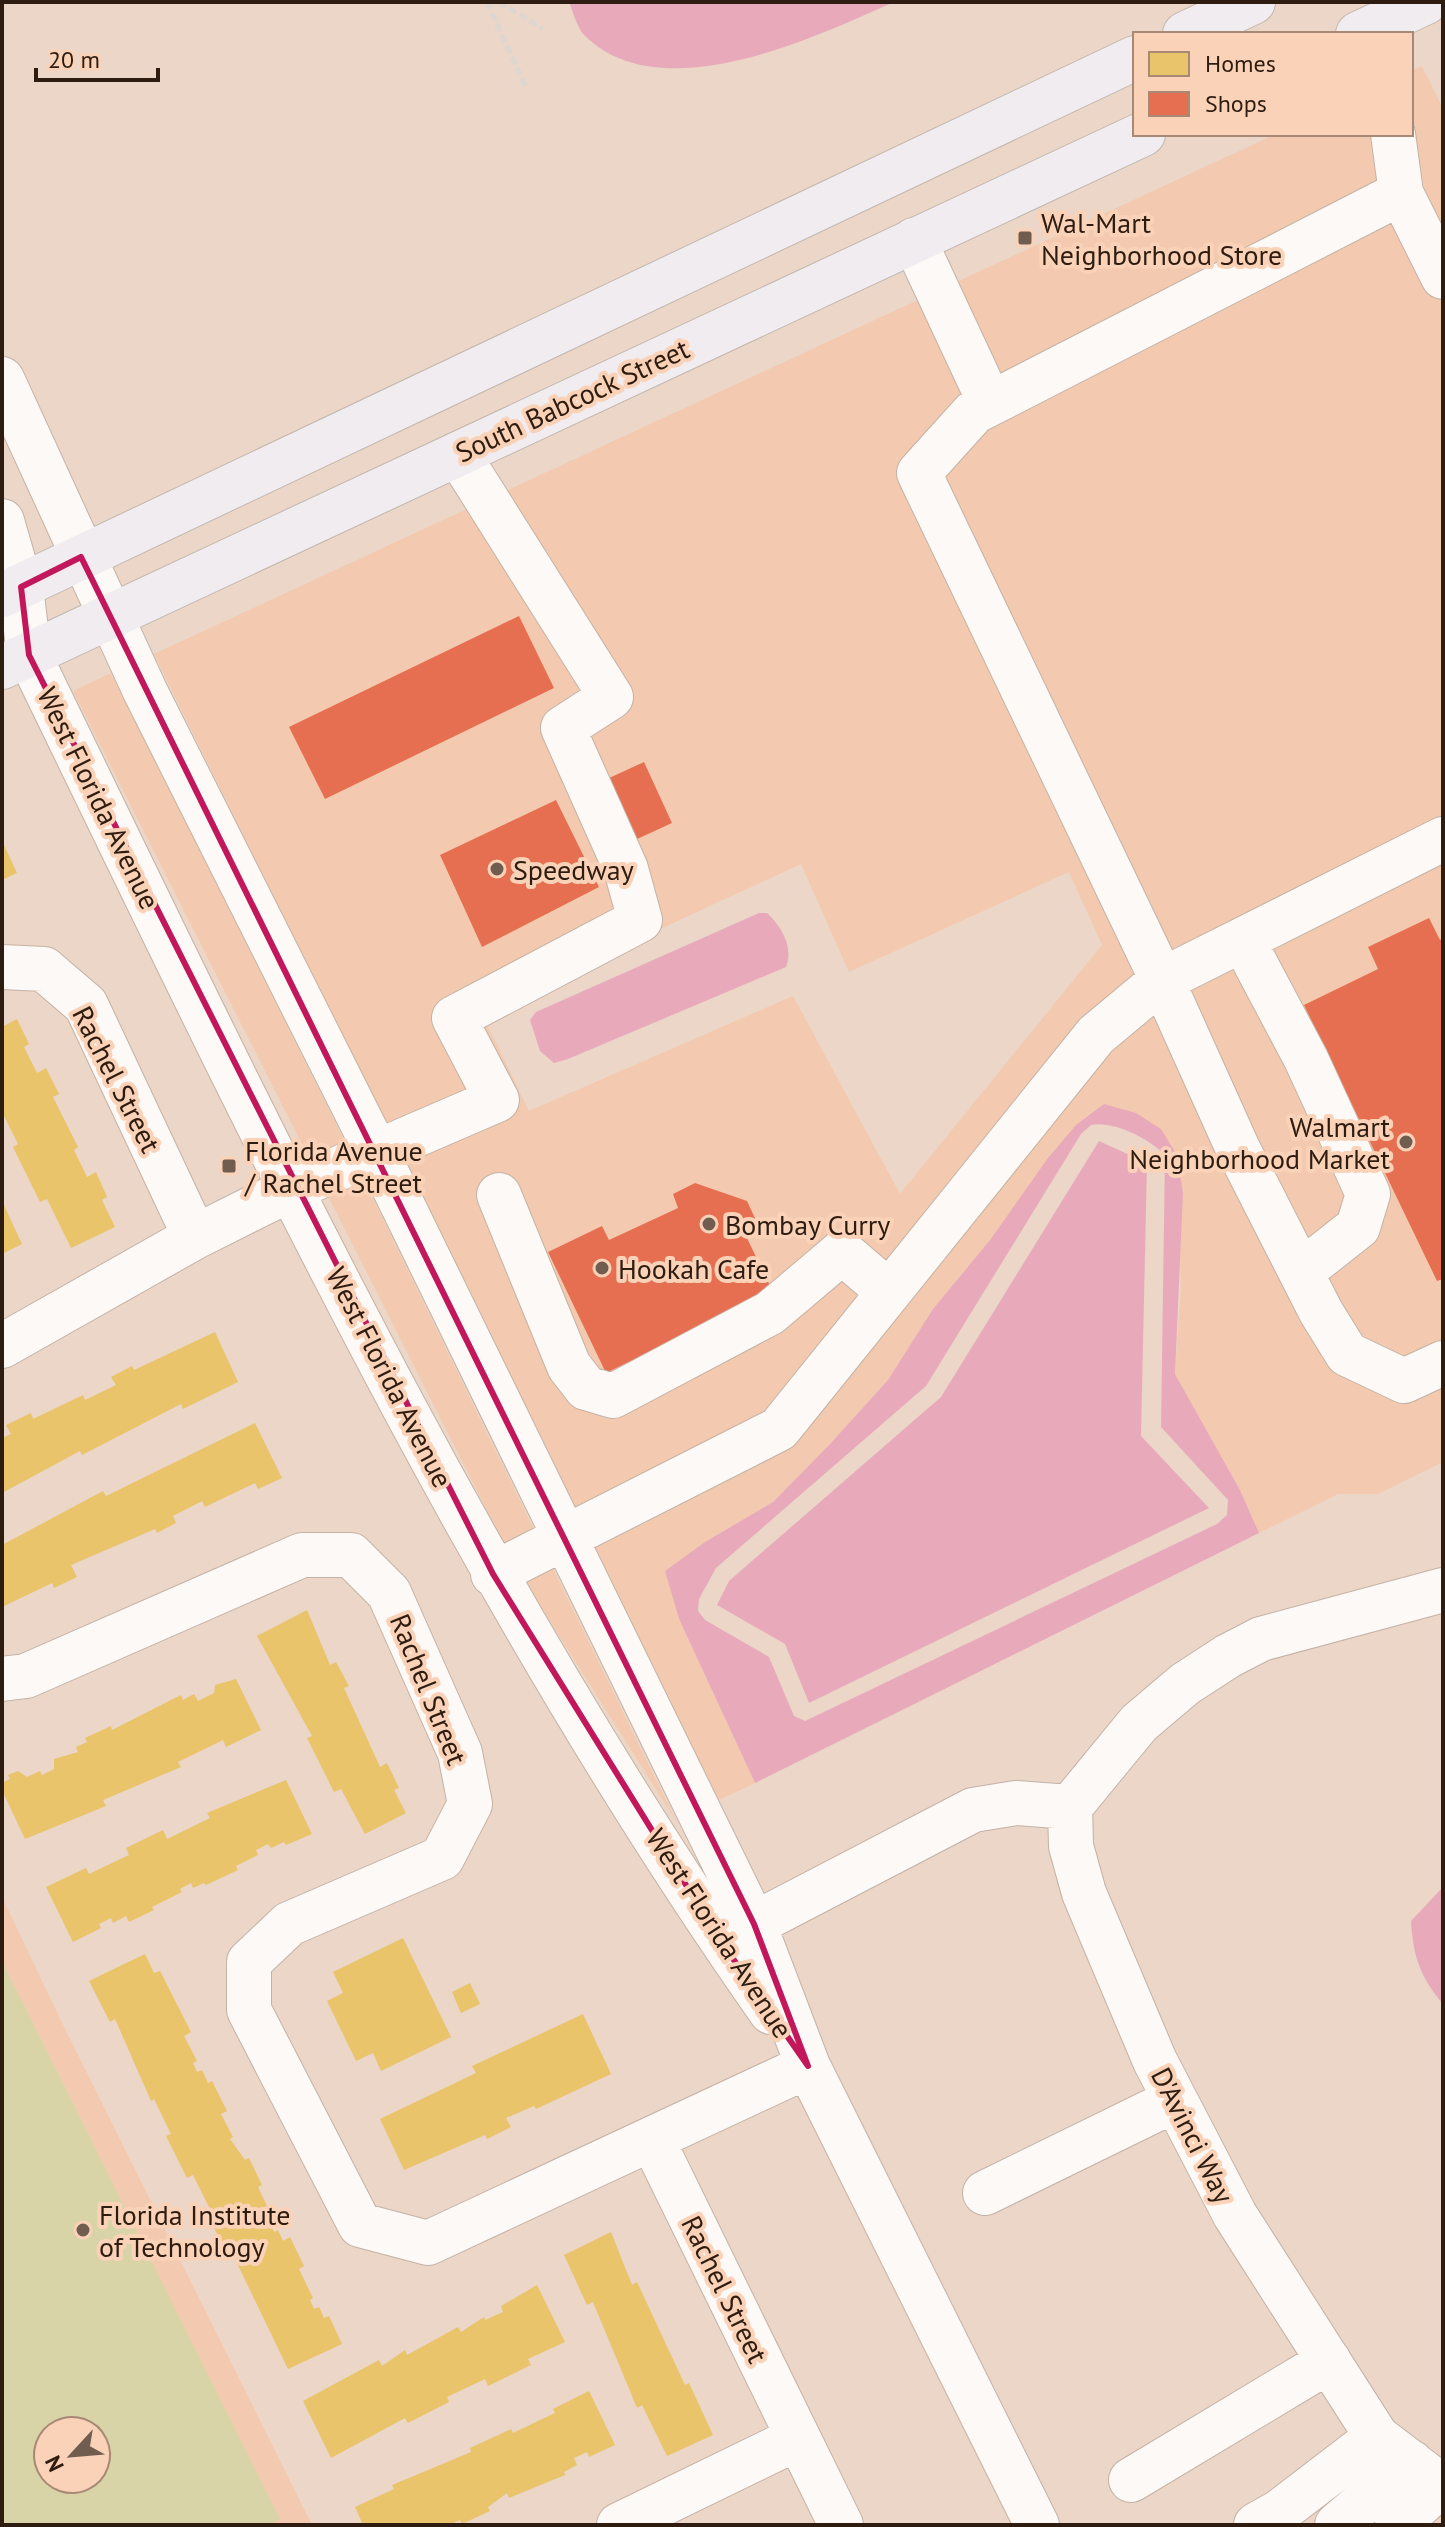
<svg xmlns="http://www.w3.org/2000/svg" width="1445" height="2527" viewBox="0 0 1445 2527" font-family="'PT Sans',sans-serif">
<rect width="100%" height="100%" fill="#ebd6c7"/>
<path fill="#f3caaf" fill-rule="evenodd" d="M1422 66 1443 109V1462L1378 1494H1338L1259 1533 1240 1490 1175 1374 1181 1287 1177 1155 1136 1113 1076 1125 990 1240 933 1309 888 1380 830 1444 773 1502 705 1542 665 1571 679 1619 755 1783 719 1800 154 654 1276 134H1411V71ZM801 864 849 972 1069 872 1102 945 900 1194 793 996 529 1111 481 1012Z
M111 673 355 1162 676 1821 515 1566 73 691Z
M2 1897 65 2029 312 2525H2ZM48 2431H96V2479H48Z"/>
<path fill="#d9d4a7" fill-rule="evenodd" d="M2 1961 280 2519 269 2525H2ZM48 2431H96V2479H48Z"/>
<path fill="#e8aabb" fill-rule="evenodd" d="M569 2H894C813 38 660 111 584 35 577 27 573 12 569 2Z
M759 913H767C781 926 794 947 786 967L568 1059 554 1063 540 1051 530 1020 536 1012Z
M1104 1104 1136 1113 1161 1129 1177 1155 1183 1193 1175 1374 1240 1490 1259 1533 755 1783 679 1619 665 1571 705 1542 773 1502 830 1444 888 1380 933 1309 990 1240 1048 1158 1076 1125ZM1091 1125C1113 1120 1150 1139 1165 1155L1161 1427 1228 1500 1227 1515 1217 1524 805 1721 794 1716 769 1657 705 1620 698 1611 699 1599 716 1568 926 1386 1081 1134Z
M1099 1141 1147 1163 1141 1436 1209 1508 809 1703 785 1644 717 1605 729 1581 941 1397Z
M1443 1887V2004C1420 1977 1413 1956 1411 1921Z"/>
<path fill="#e9c46a" d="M2 841 17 873 2 880Z
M17 1019 29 1044 24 1047 37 1073 46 1068 59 1094 53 1097 78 1147 74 1150 87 1177 96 1172 107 1197 102 1200 115 1227 71 1248 47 1199 40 1202 13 1147 18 1144 2 1112V1027Z
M2 1201 22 1244 2 1254Z
M215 1332 238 1382 183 1409 181 1404 82 1455 80 1451 2 1493V1438L11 1434 6 1425 31 1413 33 1419 83 1395 85 1400 116 1385 111 1377 132 1366 134 1370Z
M255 1423 282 1478 258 1489 255 1483 205 1507 202 1501 173 1516 176 1523 157 1533 155 1529 71 1565 77 1577 54 1588 52 1583 2 1607V1545L103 1491 106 1496Z
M307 1610 330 1665 336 1662 349 1686 344 1688 380 1767 387 1763 399 1788 394 1790 406 1813 365 1834 341 1789 334 1792 307 1738 312 1736 257 1636Z
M236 1679 261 1730 226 1747 223 1740 178 1762 181 1767 103 1800 106 1806 25 1839 2 1790V1783L10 1779 8 1775 18 1771 27 1777 40 1771 42 1775 54 1769V1759L78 1752 76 1747 87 1742 85 1738 111 1726 112 1730 181 1695 183 1700 194 1694 198 1701 214 1693 215 1685Z
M286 1780 312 1834 286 1845 284 1842 271 1848 268 1844 256 1850 258 1855 236 1866 238 1870 206 1885 204 1883 193 1888 191 1883 180 1889 182 1892 152 1907 154 1910 129 1922 126 1916 113 1923 111 1918 99 1924 101 1928 73 1942 46 1887 86 1868 89 1874 129 1855 126 1848 163 1830 167 1839 210 1818 207 1813Z
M403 1938 451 2037 381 2071 373 2053 356 2061 327 2001 343 1993 333 1972Z
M145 1954 154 1973 160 1971 191 2032 184 2036 197 2061 193 2063 197 2072 202 2070 208 2083 212 2081 227 2111 221 2114 233 2137 230 2139 245 2160 249 2158 262 2185 258 2187 271 2214 267 2216 274 2232 278 2230 283 2241 290 2237 304 2266 299 2269 313 2298 310 2300 314 2309 319 2307 324 2318 329 2316 342 2344 288 2369 232 2253 227 2255 207 2213 211 2211 193 2175 187 2178 166 2136 171 2134 154 2099 151 2101 115 2019 110 2022 89 1981Z
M470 1983 480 2004 461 2013 452 1992Z
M583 2014 611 2074 536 2109 534 2106 506 2118 511 2127 487 2139 485 2135 404 2170 380 2119 476 2073 472 2066Z
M611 2232 632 2285 637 2282 685 2385 689 2383 713 2435 667 2456 642 2405 637 2408 593 2302 587 2305 564 2255Z
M537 2285 565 2342 528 2359 531 2365 488 2386 485 2379 447 2397 449 2402 408 2423 405 2418 331 2458 303 2401 379 2360 382 2366 405 2350 407 2355 458 2327 461 2332 484 2317 485 2320 503 2312 501 2306Z
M589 2391 615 2445 589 2457 587 2452 574 2458 577 2465 564 2472 565 2475 509 2498 507 2493 488 2507 490 2511 462 2524 460 2520 449 2525H363L355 2507 394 2489 392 2485 471 2452 470 2448 511 2429 513 2433 555 2413 553 2409Z"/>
<path fill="#e76f51" d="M519 616 554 688 325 799 289 727Z
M644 762 672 823 635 840 607 779Z
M556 800 599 887 482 947 440 855Z
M1429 918 1440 940 1443 938V1279L1437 1281 1304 1005 1378 969 1368 947Z
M695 1183 747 1201 760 1229 746 1236 773 1292 606 1373 548 1252 602 1226 609 1240 678 1208 673 1194Z"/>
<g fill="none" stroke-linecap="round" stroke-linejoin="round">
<g stroke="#c4b2a5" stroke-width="46">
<path id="minor" d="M1393 134 1401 193
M914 240 990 403
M1443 277 1401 193 974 412 919 473 1162 980 1238 1149 1321 1312 1347 1354 1404 1381 1443 1363
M2 379 145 691 376 1151 754 1924 808 2066 1037 2525
M2 521 21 587 29 655C254 1118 474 1590 771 2012
M1243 940 1306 1059 1368 1194 1358 1227 1301 1272
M2 967 44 969 86 1005 195 1237
M499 1195 569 1366 586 1388 613 1396 770 1313 842 1252 889 1292
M2 1346 195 1237 293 1188 497 1100 454 1018 640 920 626 869 563 728 611 697 458 454
M493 1574 779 1429 1096 1035 1162 980 1443 839
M1443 1590 1261 1639 1228 1656 1185 1684 1139 1723 1070 1807 1071 1846 1084 1893 1155 2061 1235 2215 1377 2437 1443 2487
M2 1679 26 1676 302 1555H351L389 1593 460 1753 470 1804 442 1858 289 1924 249 1962V2010L360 2225 428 2243 808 2066
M754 1924 973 1810 1016 1803 1070 1807
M652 2139 841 2525
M985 2193 1175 2100
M1131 2480 1329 2361
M619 2525 798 2438
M1256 2525 1279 2512 1377 2437
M1337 2525 1411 2462
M1397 2525 1441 2485"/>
</g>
<g stroke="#c2b7ae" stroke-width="46">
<path id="major" d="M1185 34 1253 2
M1358 34 1426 2
M2 595 1135 58
M2 667 1143 134"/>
</g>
<path stroke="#ddd6d1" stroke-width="5" stroke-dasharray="8 4" stroke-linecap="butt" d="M487 2 526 88
M499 2 543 29"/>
<use href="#minor" stroke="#fcf9f7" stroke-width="44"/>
<use href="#major" stroke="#f1ecef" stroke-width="44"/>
</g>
<path fill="none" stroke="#c2185b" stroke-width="6" stroke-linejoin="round" d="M81 557 754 1924 808 2066 722 1943 493 1574 29 655 21 587Z"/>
<g fill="#705d50" stroke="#fad2b8" stroke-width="3">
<rect x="1017" y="230" width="16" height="16" rx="4"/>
<circle cx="497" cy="869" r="8"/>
<circle cx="1406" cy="1142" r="8"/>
<rect x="221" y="1158" width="16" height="16" rx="4"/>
<circle cx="709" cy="1224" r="8"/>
<circle cx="602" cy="1268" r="8"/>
<circle cx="83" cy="2230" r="8"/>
</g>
<g text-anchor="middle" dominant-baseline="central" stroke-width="8" stroke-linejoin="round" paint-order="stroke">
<g font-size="28" fill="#2e1c10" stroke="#fad2b8" text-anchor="start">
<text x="1041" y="222">Wal-Mart<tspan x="1041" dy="32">Neighborhood Store</tspan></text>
<text x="513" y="869">Speedway</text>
<text x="1390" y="1126" text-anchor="end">Walmart<tspan x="1390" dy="32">Neighborhood Market</tspan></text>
<text x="245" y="1150">Florida Avenue<tspan x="245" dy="32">/ Rachel Street</tspan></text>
<text x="725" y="1224">Bombay Curry</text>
<text x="618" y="1268">Hookah Cafe</text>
<text x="99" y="2214">Florida Institute<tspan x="99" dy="32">of Technology</tspan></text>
</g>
<g font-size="28" fill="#2e1c10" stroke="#fad2b8">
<text transform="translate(572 400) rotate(-25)">South Babcock Street</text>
<text transform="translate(99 798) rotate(64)">West Florida Avenue</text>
<text transform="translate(117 1079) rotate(63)">Rachel Street</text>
<text transform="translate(390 1377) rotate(63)">West Florida Avenue</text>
<text transform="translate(429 1689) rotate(68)">Rachel Street</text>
<text transform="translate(720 1933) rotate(57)">West Florida Avenue</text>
<text transform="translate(1193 2135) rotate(63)">D'Avinci Way</text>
<text transform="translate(725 2289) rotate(64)">Rachel Street</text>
</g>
</g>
<rect width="1445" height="2527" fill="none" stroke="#2e1c10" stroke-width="8"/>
<rect x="1133" y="32" width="280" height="104" fill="#fad2b8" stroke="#a88975" stroke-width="2"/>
<rect x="1149" y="52" width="40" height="24" fill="#e9c46a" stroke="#a88975" stroke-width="2"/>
<text x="1205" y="72" font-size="24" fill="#2e1c10">Homes</text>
<rect x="1149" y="92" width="40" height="24" fill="#e76f51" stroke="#a88975" stroke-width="2"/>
<text x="1205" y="112" font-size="24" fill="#2e1c10">Shops</text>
<g transform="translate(72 2455) rotate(244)"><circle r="38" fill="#fad2b8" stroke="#a88975" stroke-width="2"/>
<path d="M0-6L14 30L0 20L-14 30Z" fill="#705d50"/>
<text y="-12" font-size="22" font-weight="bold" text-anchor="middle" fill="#2e1c10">N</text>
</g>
<path d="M36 68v12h122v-12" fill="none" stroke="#2e1c10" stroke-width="4"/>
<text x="48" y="68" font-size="24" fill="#2e1c10" stroke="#fad2b8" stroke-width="6" paint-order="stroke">20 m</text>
</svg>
